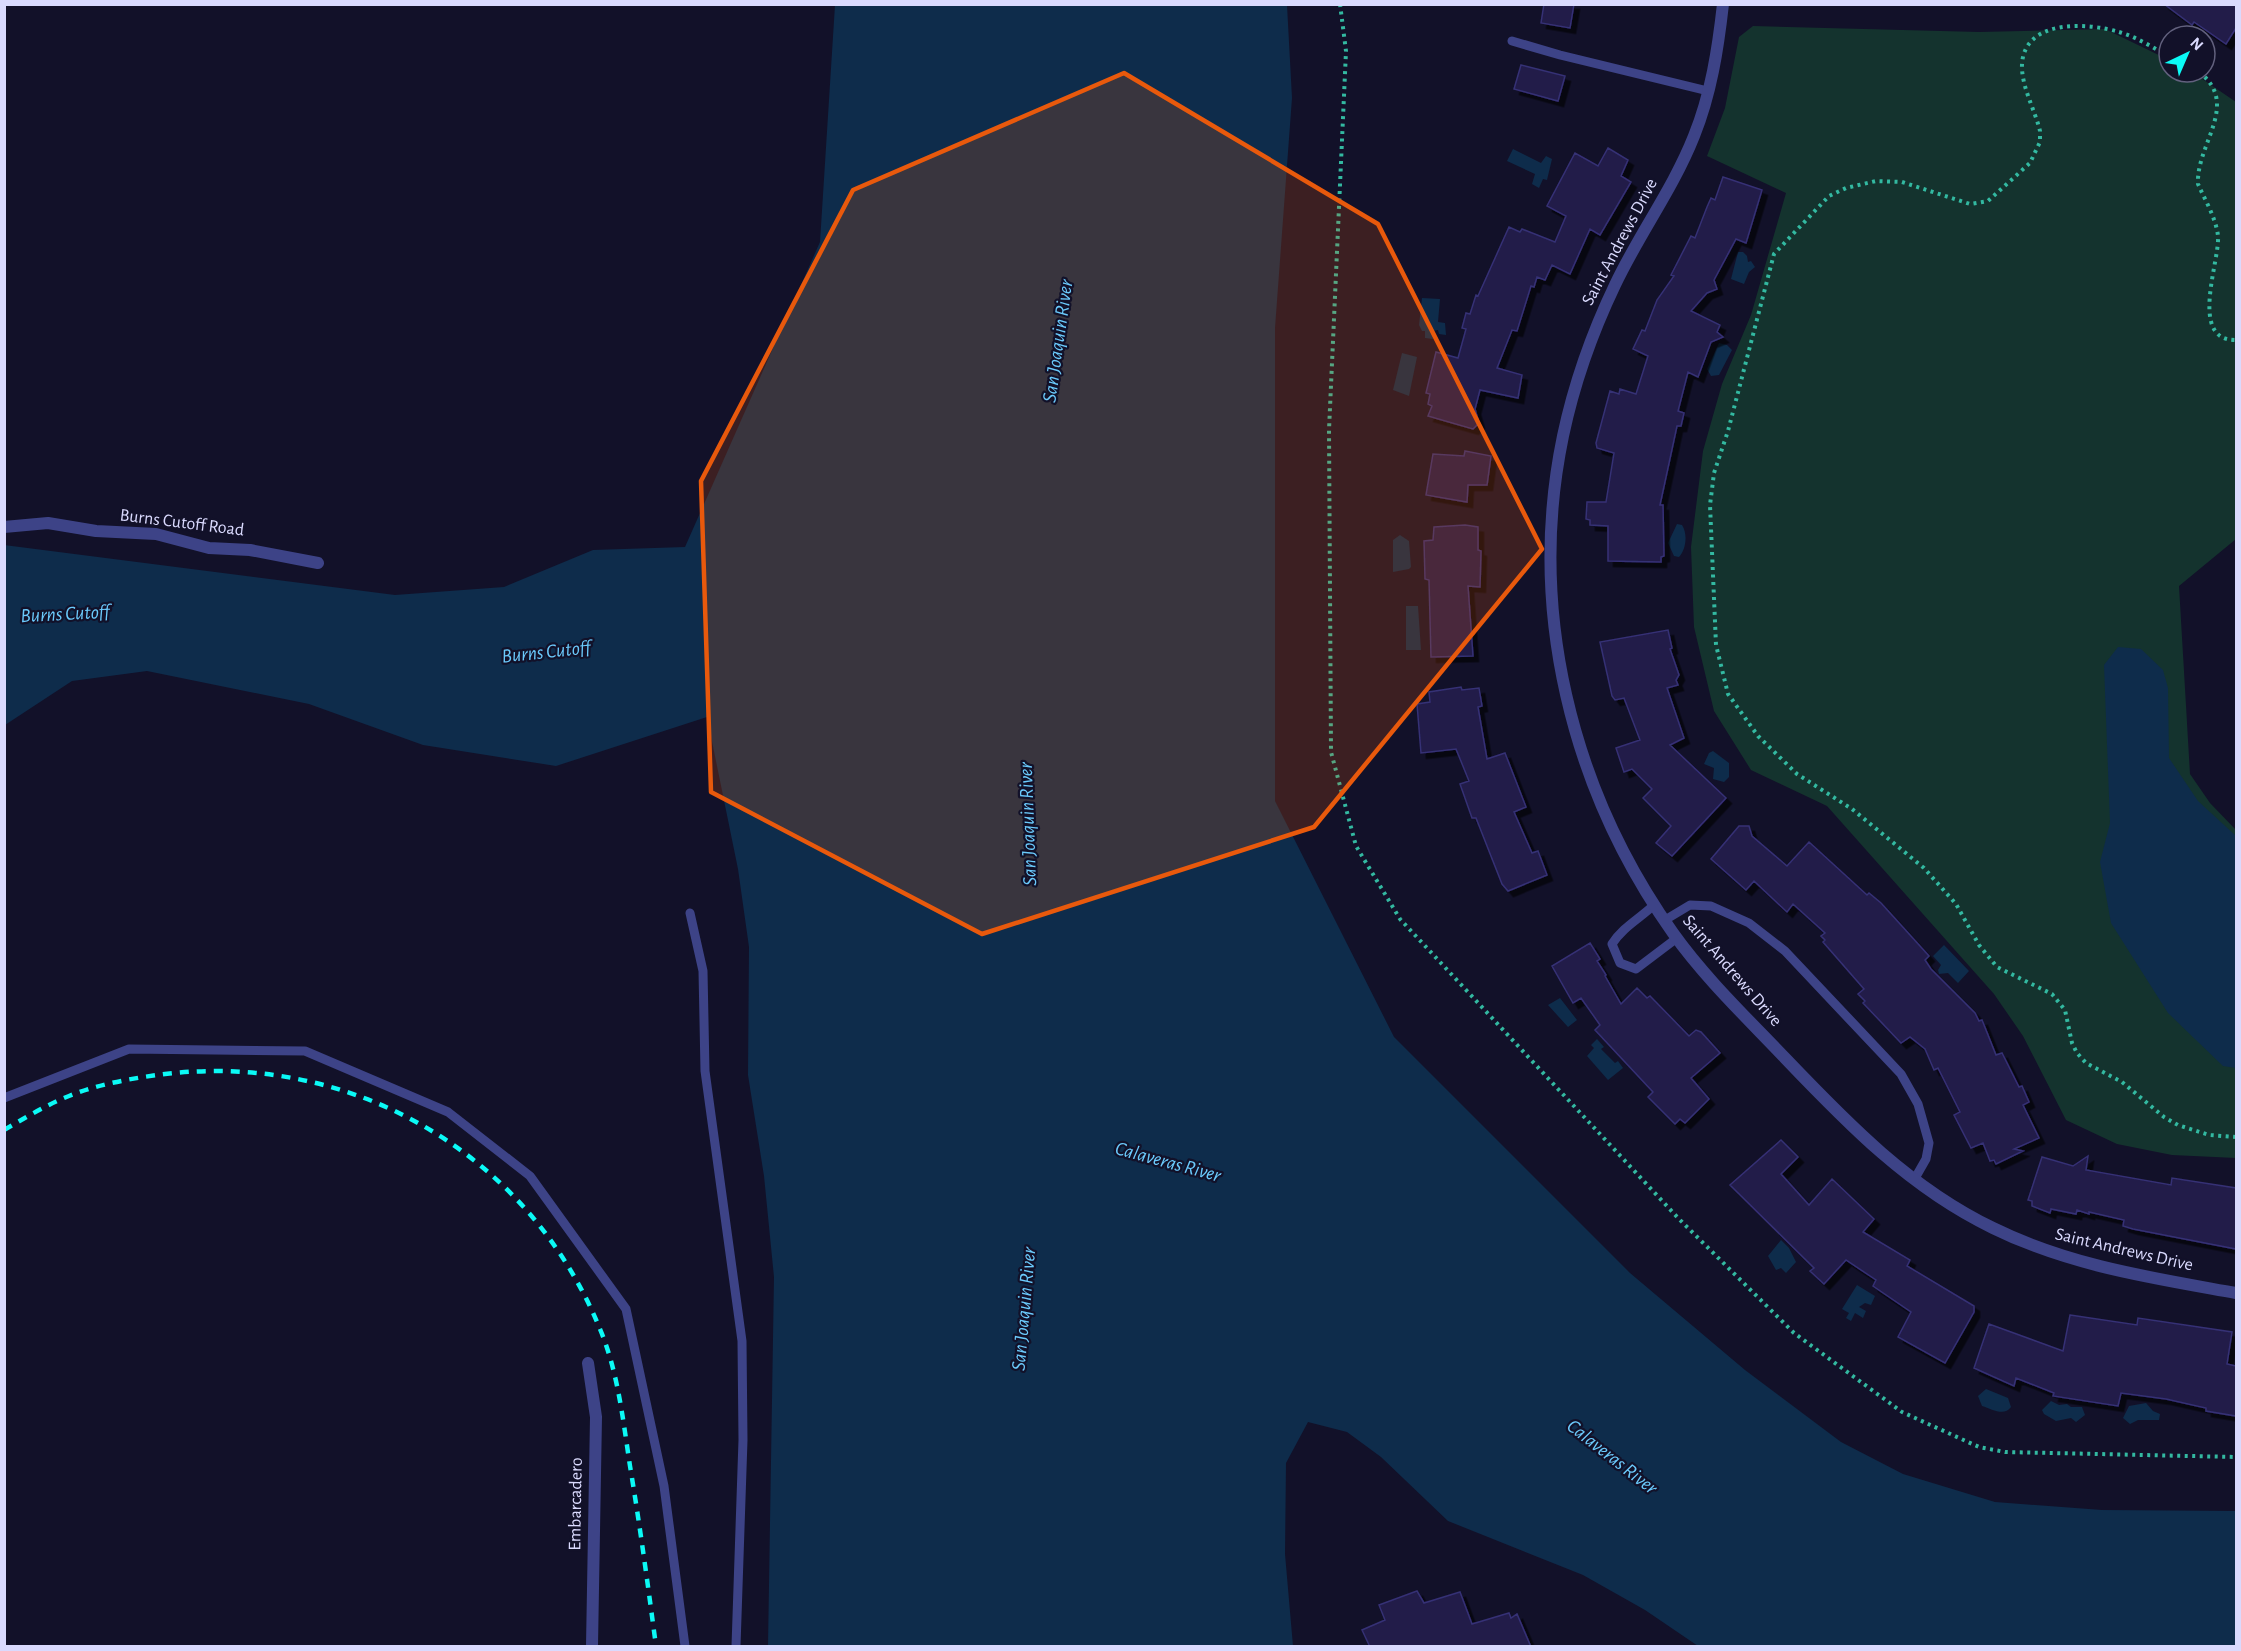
<svg xmlns="http://www.w3.org/2000/svg" width="2241" height="1651" viewBox="0 0 2241 1651" font-family="'Alegreya Sans',sans-serif">
<defs>
<filter id="shadow"><feDropShadow dx="5.5" dy="5.5" stdDeviation="0" flood-color="#0009"/></filter>
</defs>
<rect width="100%" height="100%" fill="#121129"/>
<path fill="#14332e" d="M1753 26 1979 32 2105 29 2169 60V72H2192L2236 102V539L2179 586 2190 774 2210 803 2236 830V1158L2172 1155 2117 1144 2066 1120 2023 1036 1994 994 1827 806 1751 770 1714 711 1694 627 1691 547 1703 451 1722 384 1751 315 1786 193 1707 156 1725 108 1739 37Z"/>
<path fill="#0e2c4b" d="M835 5H1287L1292 98 1275 328V801L1394 1037 1630 1273 1745 1370 1841 1442 1903 1474 1995 1502 2102 1510 2236 1511V1646H1698L1645 1610 1583 1575 1448 1521 1381 1457 1347 1432 1308 1422 1286 1463 1285 1554 1293 1646H768L774 1277 764 1176 748 1075 749 947 738 869 707 717 556 766 423 745 309 704 147 671 72 681 5 725 4 545 395 595 504 587 593 550 685 547 820 242Z
M1513 149 1541 163 1546 156 1552 159 1547 180 1543 179 1539 188 1532 184 1535 174 1507 161Z
M1738 252H1743L1747 256 1748 262 1751 261 1755 267 1749 272 1744 284 1731 279Z
M1422 298 1440 299 1438 322 1445 323 1446 335 1439 334 1438 330 1432 331 1433 339 1425 338V331H1422L1419 325Z
M1719 343 1727 345 1732 350 1719 375 1711 376 1707 369Z
M1402 353 1417 357 1409 396 1393 390Z
M1677 524 1682 525C1688 534 1686 550 1679 557L1674 556 1668 543Z
M1400 535 1409 541 1411 567 1409 569 1393 572V540Z
M1406 606H1418L1421 650H1406Z
M2118 647 2141 649 2163 670 2168 688 2169 758 2198 801 2236 836V1068L2223 1066 2168 1013 2111 923 2100 862 2110 823 2104 665Z
M1713 751 1729 763V777L1724 782 1713 779 1714 768 1704 764 1709 753Z
M1944 945 1969 971 1958 983 1948 973 1939 974 1938 970 1941 965 1933 956Z
M1560 998 1577 1020 1568 1027 1548 1005Z
M1597 1039 1604 1047 1601 1049 1615 1063 1618 1061 1623 1068 1608 1080 1587 1056 1594 1048 1591 1045Z
M1781 1240 1789 1248 1796 1262 1786 1273 1781 1268 1776 1270 1768 1256Z
M1857 1285 1875 1296 1871 1305 1865 1303 1859 1307 1866 1311 1863 1318 1855 1313 1851 1321 1846 1318 1849 1313 1842 1309Z
M1986 1389 2008 1398 2011 1407C2004 1417 1992 1409 1982 1406L1978 1396Z
M2051 1401 2059 1405 2067 1404 2071 1407H2082L2085 1415 2076 1422 2071 1418 2056 1421 2044 1414 2042 1410Z
M2146 1403 2153 1411 2160 1414 2159 1420H2138L2130 1424 2123 1418 2129 1406Z"/>
<path fill="#211d4a" stroke="#363075" stroke-width="1.5" filter="url(#shadow)" d="M1544 4H1574L1570 28 1541 23Z
M2164 4H2236V28L2226 44 2194 22 2192 25Z
M1521 65 1565 76 1558 101 1514 89Z
M1608 148 1628 160 1621 176 1631 182 1600 235 1590 229 1570 274 1552 265 1545 280 1537 277 1534 287 1531 286 1517 331 1512 330 1497 368 1522 375 1518 398 1480 390 1475 409 1479 423 1473 429 1428 416 1432 406 1428 404 1430 394 1426 393 1436 352 1458 358 1466 329 1462 328 1466 313 1470 314 1476 295 1478 296 1509 227 1520 232 1522 229 1555 242 1566 216 1547 206 1575 153 1598 166Z
M1723 177 1762 190 1746 243 1736 239 1714 280 1717 289 1707 293 1691 311 1720 325 1717 332 1723 337 1711 342 1698 377 1688 372 1678 411 1684 413 1681 426H1677L1660 505H1663L1664 556 1661 557V562L1608 561V526L1590 525V520L1586 519 1587 502H1606L1614 453 1597 448 1596 443 1610 391 1619 394 1620 389 1636 394 1648 356 1633 349 1642 330 1645 331 1657 300 1674 276 1671 275 1691 236 1695 238 1707 207 1711 198 1715 200Z
M1465 451 1491 456 1487 485H1468L1467 502 1426 495 1433 454 1464 456Z
M1465 525 1478 527V550L1481 551 1480 587 1468 586 1473 656 1431 657 1429 580 1425 579 1424 541 1433 540 1434 527Z
M1668 630 1672 648 1670 649 1679 675 1676 680 1678 685 1667 688 1684 738 1670 745 1726 798 1672 856 1656 843 1671 826 1643 798 1652 789 1632 769 1624 772 1616 748 1640 740 1624 698 1615 700 1612 696 1600 642Z
M1461 687 1462 690 1479 688 1482 706 1478 707 1487 759 1505 753 1526 807 1514 812 1532 853 1538 851 1547 875 1508 891 1502 884 1476 818H1472L1460 784 1469 781 1456 749 1421 753 1417 704 1430 702 1429 692Z
M1739 826H1749L1752 836 1787 866 1809 842 1867 895 1869 893 1881 903 1929 956 1925 960 1931 969 1975 1013 1979 1021 1982 1020 1996 1055 2002 1053 2019 1087 2022 1086 2029 1102 2023 1105 2039 1138 2014 1149 2023 1151 1996 1164 1994 1160 1990 1161 1983 1143 1971 1148 1954 1115 1960 1112 1938 1068 1934 1070 1925 1049 1910 1037 1901 1043 1863 1003 1865 1001 1858 994 1864 989 1823 942 1825 940 1821 936 1825 933 1793 904 1787 912 1754 881 1746 890 1711 859Z
M1590 943 1600 959 1597 961 1606 975 1605 976 1621 1004 1637 988 1647 998 1650 996 1689 1036 1696 1030 1701 1032 1720 1053 1691 1078 1709 1099 1685 1123 1680 1119 1675 1124 1648 1097 1653 1092 1595 1030 1600 1025 1581 998 1573 1003 1552 966Z
M1781 1140 1798 1157 1781 1174 1809 1205 1832 1179 1874 1219 1863 1232 1910 1260 1907 1266 1974 1306V1312L1945 1363 1898 1337 1911 1312 1873 1286 1876 1280 1846 1260 1824 1284 1810 1271 1814 1268 1730 1185Z
M2088 1156 2086 1170 2171 1185 2172 1178 2236 1188V1249L2133 1229 2123 1226 2124 1220 2089 1212V1214L2077 1210 2076 1214 2051 1209 2050 1213 2032 1206V1201L2028 1200 2042 1157 2073 1166Z
M2070 1315 2137 1325 2138 1318 2232 1332 2227 1364 2236 1366V1416L2206 1411V1408L2166 1399 2121 1393 2118 1406 2053 1396 2054 1393 2016 1378 2014 1386 1974 1368 1989 1324 2063 1351Z
M1417 1591 1424 1603 1460 1592 1472 1624 1509 1613 1511 1618 1517 1614 1531 1647H1370L1362 1630 1385 1620 1379 1605Z"/>
<g fill="none" stroke-linecap="round" stroke-linejoin="round">
<path stroke="#33b9a1" stroke-width="4" stroke-dasharray="3 4.5" stroke-linecap="butt" d="M1340 4 1346 51 1329 430 1331 752 1356 846 1400 919 1679 1219 1794 1333 1902 1412 1979 1447 2005 1452 2236 1457
M2169 56C2153 48 2137 37 2119 32 2089 23 2025 18 2022 64 2021 86 2035 110 2040 131V142L2030 163 1988 201 1970 204 1902 182 1876 181 1846 188 1829 196 1774 254 1728 431 1714 473 1710 505 1716 645 1728 694 1758 736 1797 774 1852 809 1924 868 1956 904 1979 945 1997 967 2052 994 2065 1010 2072 1043 2077 1053 2086 1063 2122 1082 2164 1117 2178 1125 2209 1135 2236 1137
M2199 72C2241 104 2196 144 2198 184 2205 200 2216 218 2218 236 2220 261 2188 341 2236 340"/>
<path stroke="#3d4387" stroke-width="9" d="M1512 41 1560 55 1708 91
M1654 905C1639 919 1623 927 1612 944L1620 963 1636 969 1677 938
M690 913 703 971 705 1071 742 1341 743 1440 736 1646
M1665 920 1690 905 1711 906 1749 923 1785 951 1901 1074 1918 1104 1929 1143 1926 1159 1914 1180
M4 1098 129 1049 305 1051 448 1112 530 1176 626 1309 664 1486 685 1646"/>
<path stroke="#3d4387" stroke-width="12" d="M1723 4C1718 49 1711 94 1694 136 1673 189 1639 234 1615 285 1592 333 1574 384 1563 436 1527 609 1571 789 1673 933 1705 978 1747 1018 1785 1058 1848 1124 1910 1188 1993 1228 2070 1266 2153 1278 2236 1293
M4 527 48 523 96 531 156 534 209 548 250 550 318 563
M588 1363 596 1417 592 1646"/>
<path stroke="#0bfaf6" stroke-width="4.5" stroke-dasharray="9 8" stroke-linecap="butt" d="M4 1130C25 1118 46 1105 69 1096 99 1084 133 1078 165 1074 352 1052 528 1153 600 1329 618 1372 623 1420 630 1466 640 1526 648 1586 656 1646"/>
</g>
<path fill="#e8590c" fill-opacity="0.2" stroke="#e8590c" stroke-width="4.5" stroke-linejoin="round" d="M1124 73 1378 224 1542 549 1314 827 982 934 711 792 701 481 853 190Z"/>
<g text-anchor="middle" dominant-baseline="central" stroke-width="4.5" stroke-linejoin="round" paint-order="stroke">
<g font-size="18" fill="#dadafe" stroke="#121129">
<text transform="translate(1620 242) rotate(-62)">Saint Andrews Drive</text>
<text transform="translate(182 523) rotate(7)">Burns Cutoff Road</text>
<text transform="translate(1732 971) rotate(49)">Saint Andrews Drive</text>
<text transform="translate(2124 1250) rotate(13)">Saint Andrews Drive</text>
<text transform="translate(576 1504) rotate(-89)">Embarcadero</text>
</g>
<g font-size="20" font-style="italic" fill="#6bcafc" stroke="#121129">
<text transform="translate(1058 341) rotate(-82)">San Joaquin River</text>
<text transform="translate(65 614) rotate(-3)">Burns Cutoff</text>
<text transform="translate(546 652) rotate(-6)">Burns Cutoff</text>
<text transform="translate(1028 824) rotate(-92)">San Joaquin River</text>
<text transform="translate(1168 1162) rotate(15)">Calaveras River</text>
<text transform="translate(1024 1309) rotate(-85)">San Joaquin River</text>
<text transform="translate(1612 1457) rotate(38)">Calaveras River</text>
</g>
</g>
<rect width="2241" height="1651" fill="none" stroke="#dadafe" stroke-width="12"/>
<g transform="translate(2187 54) rotate(44)"><circle r="28" fill="#121129" stroke="#62617e" stroke-width="1.5"/>
<path d="M0-4.5L10 22L0 15L-10 22Z" fill="#0bfaf6"/>
<text y="-9" font-size="16" font-weight="bold" text-anchor="middle" fill="#dadafe">N</text>
</g>
</svg>
